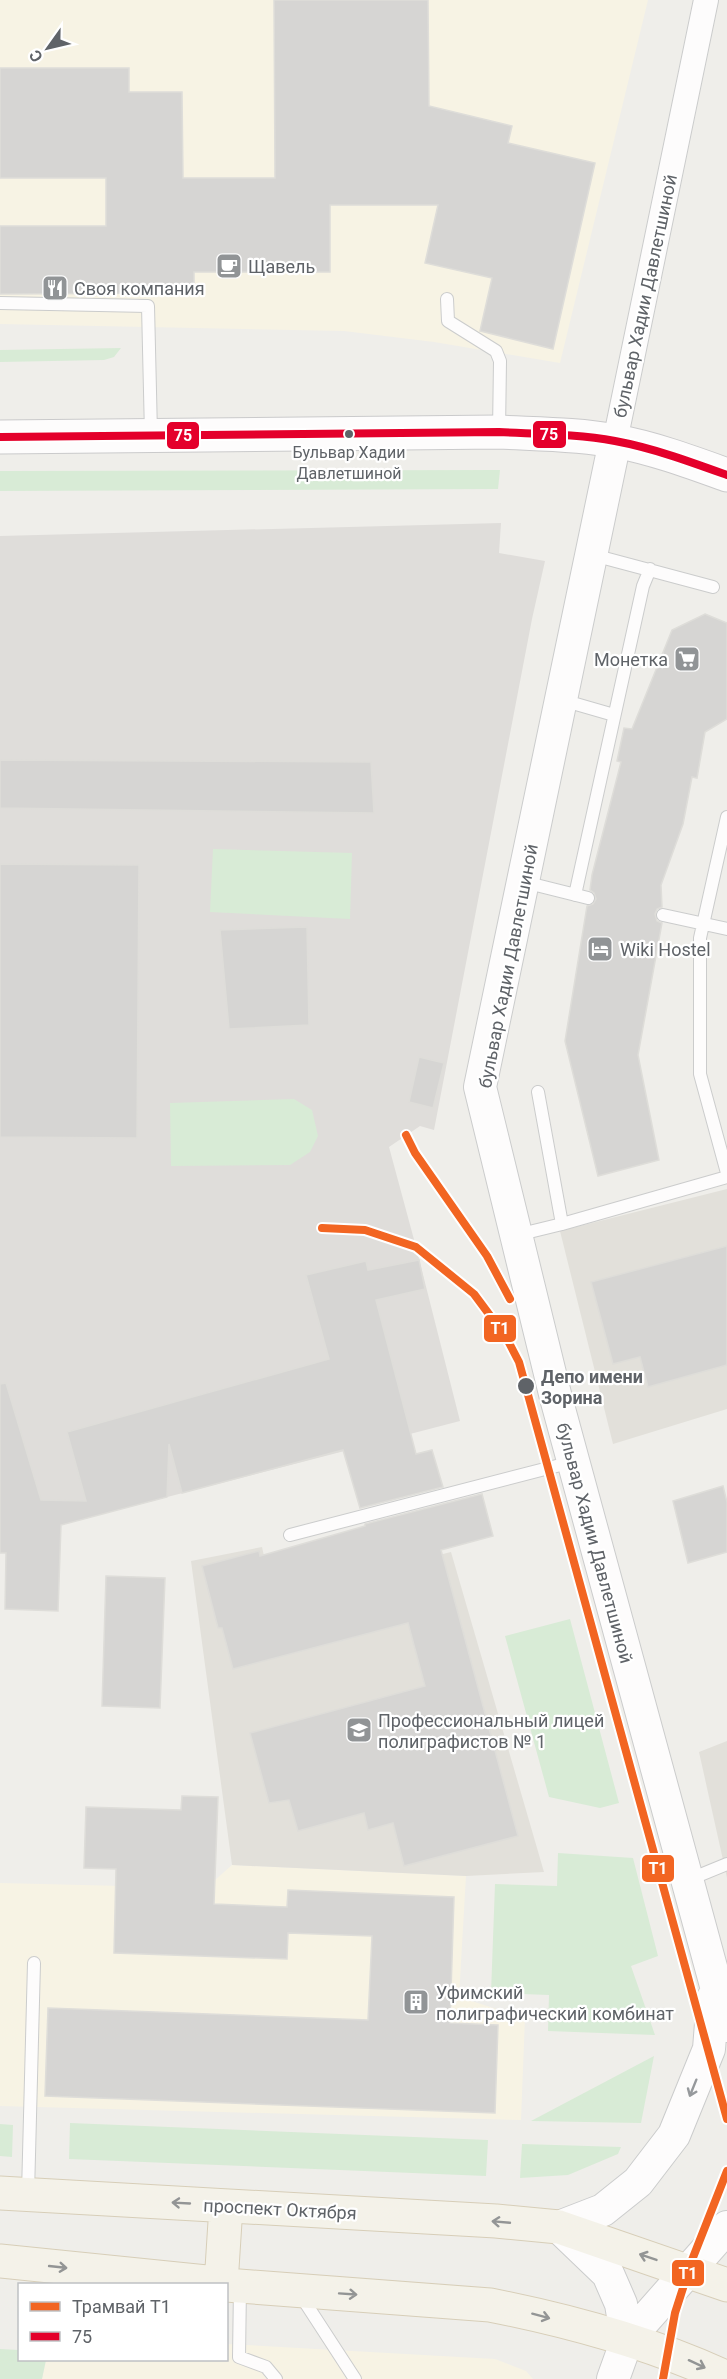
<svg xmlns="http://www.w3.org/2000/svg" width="727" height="2379" viewBox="0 0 727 2379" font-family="Roboto,sans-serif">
<rect width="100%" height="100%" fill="#efeeea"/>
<path fill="#f7f3e4" d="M0 0H648L560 363 434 342 344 331 0 324Z
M232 1865 466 1876 459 1997 525 2018 521 2120 0 2106V1883L206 1888Z
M227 2344 495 2359 526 2371 533 2379H42L46 2360H226Z"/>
<path fill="#dfddda" d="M501 523 499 553 545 561 532 619 434 1130 420 1126 389 1147 416 1247 460 1421 90 1517 0 1507V536Z"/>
<path fill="#e2e0da" d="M727 1189V1409L613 1444 560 1231Z
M262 1547 273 1596 451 1552 544 1872 466 1876 232 1865 191 1561Z
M727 1741V1878L699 1752Z"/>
<path fill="#d8ebd6" d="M121 348 114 357 104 360 0 362V350Z
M500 470 498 489 0 491V471Z
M213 849 352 853 350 919 210 912Z
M294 1099 312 1110 318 1136 310 1152 290 1165 171 1166 170 1103Z
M570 1619 619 1803 600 1808 549 1797 505 1636Z
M558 1853 633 1858 658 1956 631 1966 655 2035 548 2031 549 1995 491 1993 495 1884 557 1886Z
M654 2056 641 2123 531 2121Z
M70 2123 488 2140 486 2176 69 2159Z
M0 2124 13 2125 12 2157 0 2156Z
M522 2144 621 2147 618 2154 568 2175 520 2178Z
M0 2349 19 2350 20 2360H46L42 2379H0Z"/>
<path fill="#d6d5d3" stroke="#deddd9" stroke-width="1.5" d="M274 0H428L429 106 512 126 508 143 595 163 553 349 480 331 492 278 425 263 438 205H330V272H194V293L0 294V226H106V178H0V68H129V92H182L183 178H275Z
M705 614 727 623V719L705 732 697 778 692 777 683 824 661 885 662 907 657 909 655 914 657 921 662 923 638 1055 659 1160 598 1176 565 1041 587 906 593 904 596 899 594 893 590 890 592 875 621 762 617 761 624 728 632 729 672 630Z
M0 760 371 762 374 813 0 808Z
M0 864 139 865 137 1138 0 1137Z
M307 927 309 1025 229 1029 220 930Z
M419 1057 444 1063 433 1108 409 1102Z
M727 1246V1365L648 1387 640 1357 613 1364 591 1282Z
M419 1260 425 1289 376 1300 416 1454 432 1450 443 1487 360 1508 343 1450 182 1493 169 1444 167 1497 61 1525 58 1611 5 1609 6 1553H0V1384L6 1383 41 1500 86 1501 67 1432 329 1359 306 1275 366 1261 368 1270Z
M723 1486 727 1502V1552L688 1563 673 1501Z
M482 1494 493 1536 441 1550 518 1836 404 1866 393 1823 368 1830 364 1813 298 1831 289 1800 269 1803 250 1733 425 1686 408 1623 233 1669 222 1628H218L202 1566 259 1551 260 1556 365 1526V1524Z
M106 1576 165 1578 160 1708 102 1706Z
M182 1796 218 1797 214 1904 287 1907 288 1890 454 1897 450 2023 498 2025 495 2113 45 2096 48 2008 368 2020 372 1936 288 1933 287 1959 114 1953 116 1869 84 1868 86 1807 181 1810Z"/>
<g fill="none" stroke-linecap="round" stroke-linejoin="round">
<g stroke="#cbcccc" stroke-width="14">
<path id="service" d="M447 299 448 321 496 351 500 361 499 431
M0 303 148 306 151 434
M593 555 713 587
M562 700 614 715
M727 817 700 938V1074L727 1173
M524 882 588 898
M575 895 643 586 650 569
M663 915 727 929
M538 1092 562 1224
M517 1235 562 1224 727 1177
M290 1535 572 1462
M688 1880 727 1864
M28 2193 34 1963
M240 2287 239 2357 266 2367 276 2379
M301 2296 355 2379"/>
</g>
<g stroke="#cbcccc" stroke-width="26">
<path id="minor" d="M615 441 706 0"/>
</g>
<g stroke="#cbcccc" stroke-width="34">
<path id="tertiary" d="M615 441 480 1087 556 1398 727 2026
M627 2340 727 2227
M613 2379 627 2340 621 2304 608 2274 559 2227 603 2210 638 2182 674 2135 709 2049 713 1998"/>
</g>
<g stroke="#cacacb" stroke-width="35">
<path id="secondary" d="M0 437 499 432C537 434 578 434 615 441 653 448 691 462 727 475"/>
</g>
<g stroke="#d7ceb8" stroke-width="35">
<path id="primary" d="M0 2193 496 2221 559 2227 727 2285
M0 2261 226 2284
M221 2284 226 2206
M226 2285 490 2305C571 2321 652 2343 727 2378"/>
</g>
<use href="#service" stroke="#fdfcfc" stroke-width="12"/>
<use href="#minor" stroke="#fdfcfc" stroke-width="24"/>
<use href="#tertiary" stroke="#fdfcfc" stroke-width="32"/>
<use href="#secondary" stroke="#fdfcfc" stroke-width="33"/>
<use href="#primary" stroke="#f4f2e9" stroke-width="33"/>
<g stroke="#fff" stroke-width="12">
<path id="bus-1" d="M0 437 499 432C537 434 578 434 615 441 653 448 691 462 727 475"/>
</g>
<use href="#bus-1" stroke="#e4002b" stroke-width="8"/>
<g stroke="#fff" stroke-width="12">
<path id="tram-1" d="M406 1135 415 1153 487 1256 510 1299
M322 1228 365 1230 416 1247 474 1294 506 1337 519 1362 727 2119
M663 2379 675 2313 692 2260 727 2171"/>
</g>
<use href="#tram-1" stroke="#f26522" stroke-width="8"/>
</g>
<defs><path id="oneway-shaft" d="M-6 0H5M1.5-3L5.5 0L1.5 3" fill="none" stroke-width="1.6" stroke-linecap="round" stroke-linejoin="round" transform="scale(1.5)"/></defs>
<use stroke="#96999c" href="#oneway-shaft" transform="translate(693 2088) rotate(112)"/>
<g stroke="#939595">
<use href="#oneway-shaft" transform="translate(181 2203) rotate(-177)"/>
<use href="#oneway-shaft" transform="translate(501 2222) rotate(-175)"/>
<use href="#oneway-shaft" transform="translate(648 2257) rotate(-161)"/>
<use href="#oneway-shaft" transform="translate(58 2267) rotate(6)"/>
<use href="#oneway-shaft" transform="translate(348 2294) rotate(4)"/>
<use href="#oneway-shaft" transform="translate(541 2316) rotate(15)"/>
<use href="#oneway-shaft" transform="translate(697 2364) rotate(25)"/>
</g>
<defs>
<g id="cafe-square" transform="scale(1.35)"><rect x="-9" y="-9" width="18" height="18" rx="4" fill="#919496" stroke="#fff"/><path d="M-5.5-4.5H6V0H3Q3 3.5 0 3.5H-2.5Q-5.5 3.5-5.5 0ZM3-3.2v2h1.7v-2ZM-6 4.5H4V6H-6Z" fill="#fff"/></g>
<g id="restaurant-square" transform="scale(1.35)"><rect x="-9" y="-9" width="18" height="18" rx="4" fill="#919496" stroke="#fff"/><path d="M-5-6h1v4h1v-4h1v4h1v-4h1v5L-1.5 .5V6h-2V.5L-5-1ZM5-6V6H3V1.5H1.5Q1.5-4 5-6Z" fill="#fff"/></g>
<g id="supermarket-square" transform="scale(1.35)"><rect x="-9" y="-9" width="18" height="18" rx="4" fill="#919496" stroke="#fff"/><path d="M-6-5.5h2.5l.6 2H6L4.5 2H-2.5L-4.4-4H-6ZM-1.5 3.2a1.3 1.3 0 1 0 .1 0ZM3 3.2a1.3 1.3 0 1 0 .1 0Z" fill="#fff"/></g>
<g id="hotel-square" transform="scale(1.35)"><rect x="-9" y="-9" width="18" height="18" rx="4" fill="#919496" stroke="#fff"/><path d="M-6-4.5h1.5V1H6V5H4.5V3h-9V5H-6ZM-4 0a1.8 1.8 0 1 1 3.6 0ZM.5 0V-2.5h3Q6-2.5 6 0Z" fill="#fff"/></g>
<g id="university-square" transform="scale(1.35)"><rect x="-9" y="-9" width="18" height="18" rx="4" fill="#919496" stroke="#fff"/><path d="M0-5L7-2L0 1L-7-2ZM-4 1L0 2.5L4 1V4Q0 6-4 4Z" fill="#fff"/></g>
<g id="building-square" transform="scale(1.35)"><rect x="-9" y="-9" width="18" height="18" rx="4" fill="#919496" stroke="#fff"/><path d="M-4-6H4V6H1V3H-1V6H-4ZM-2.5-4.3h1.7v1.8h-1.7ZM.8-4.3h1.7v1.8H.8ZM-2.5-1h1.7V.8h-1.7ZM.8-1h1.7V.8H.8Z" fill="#fff"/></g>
</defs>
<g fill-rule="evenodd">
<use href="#cafe-square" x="229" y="266"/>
<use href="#restaurant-square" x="55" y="288"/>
<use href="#supermarket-square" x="687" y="659"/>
<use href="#hotel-square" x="600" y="949"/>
<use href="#university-square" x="359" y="1730"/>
<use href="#building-square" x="416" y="2002"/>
</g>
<g fill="#5f6368" stroke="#fff" stroke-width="2">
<circle cx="349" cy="434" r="5"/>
<circle cx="526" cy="1386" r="9"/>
</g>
<g text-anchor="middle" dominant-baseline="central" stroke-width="4.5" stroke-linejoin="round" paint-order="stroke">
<g font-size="16" fill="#5f6368" stroke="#fff">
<text x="349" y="452">Бульвар Хадии<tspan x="349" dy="21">Давлетшиной</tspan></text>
</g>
<g font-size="18" fill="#5f6368" stroke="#fff" text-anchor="start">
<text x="248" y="266">Щавель</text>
<text x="74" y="288">Своя компания</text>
<text x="668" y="659" text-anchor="end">Монетка</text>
<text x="620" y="949">Wiki Hostel</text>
<text x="378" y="1720">Профессиональный лицей<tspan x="378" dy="21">полиграфистов № 1</tspan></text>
<text x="436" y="1992">Уфимский<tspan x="436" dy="21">полиграфический комбинат</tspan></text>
</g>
<g font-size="18" fill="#5f6368" stroke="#fff">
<text transform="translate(645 296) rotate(-78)">бульвар Хадии Давлетшиной</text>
<text transform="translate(508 966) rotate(-79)">бульвар Хадии Давлетшиной</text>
<text transform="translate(595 1543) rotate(75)">бульвар Хадии Давлетшиной</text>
<text transform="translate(280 2209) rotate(3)">проспект Октября</text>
</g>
<g font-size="18" font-weight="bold" fill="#5f6368" stroke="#fff" text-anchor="start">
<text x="541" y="1376">Депо имени<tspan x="541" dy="21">Зорина</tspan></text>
</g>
</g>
<g stroke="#fff" stroke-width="2">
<rect x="532" y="420" width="35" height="29" rx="6" fill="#e4002b"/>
<rect x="166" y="421" width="34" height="29" rx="6" fill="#e4002b"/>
<rect x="483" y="1314" width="34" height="29" rx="6" fill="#f26522"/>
<rect x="641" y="1854" width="34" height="29" rx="6" fill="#f26522"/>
<rect x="671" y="2259" width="34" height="28" rx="6" fill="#f26522"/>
</g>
<g font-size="16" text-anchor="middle" font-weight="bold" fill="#fff">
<text x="549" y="440">75</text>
<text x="183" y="441">75</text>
<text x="500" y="1334">T1</text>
<text x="658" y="1874">T1</text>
<text x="688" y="2279">T1</text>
</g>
<rect x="18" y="2283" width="210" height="78" fill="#ffffff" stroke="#bfc1c3" stroke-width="1.5"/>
<rect x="30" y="2302" width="30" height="9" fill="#f26522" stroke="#bfc1c3" stroke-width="1.5"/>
<text x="72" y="2313" font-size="18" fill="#5f6368">Трамвай T1</text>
<rect x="30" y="2332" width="30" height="9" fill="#e4002b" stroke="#bfc1c3" stroke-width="1.5"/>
<text x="72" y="2343" font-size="18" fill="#5f6368">75</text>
<g transform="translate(48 48) rotate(236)" stroke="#ffffff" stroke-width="4.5" paint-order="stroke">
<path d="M0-4.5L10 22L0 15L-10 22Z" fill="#5f6368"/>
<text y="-9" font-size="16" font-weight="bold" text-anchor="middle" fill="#5f6368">С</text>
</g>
</svg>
